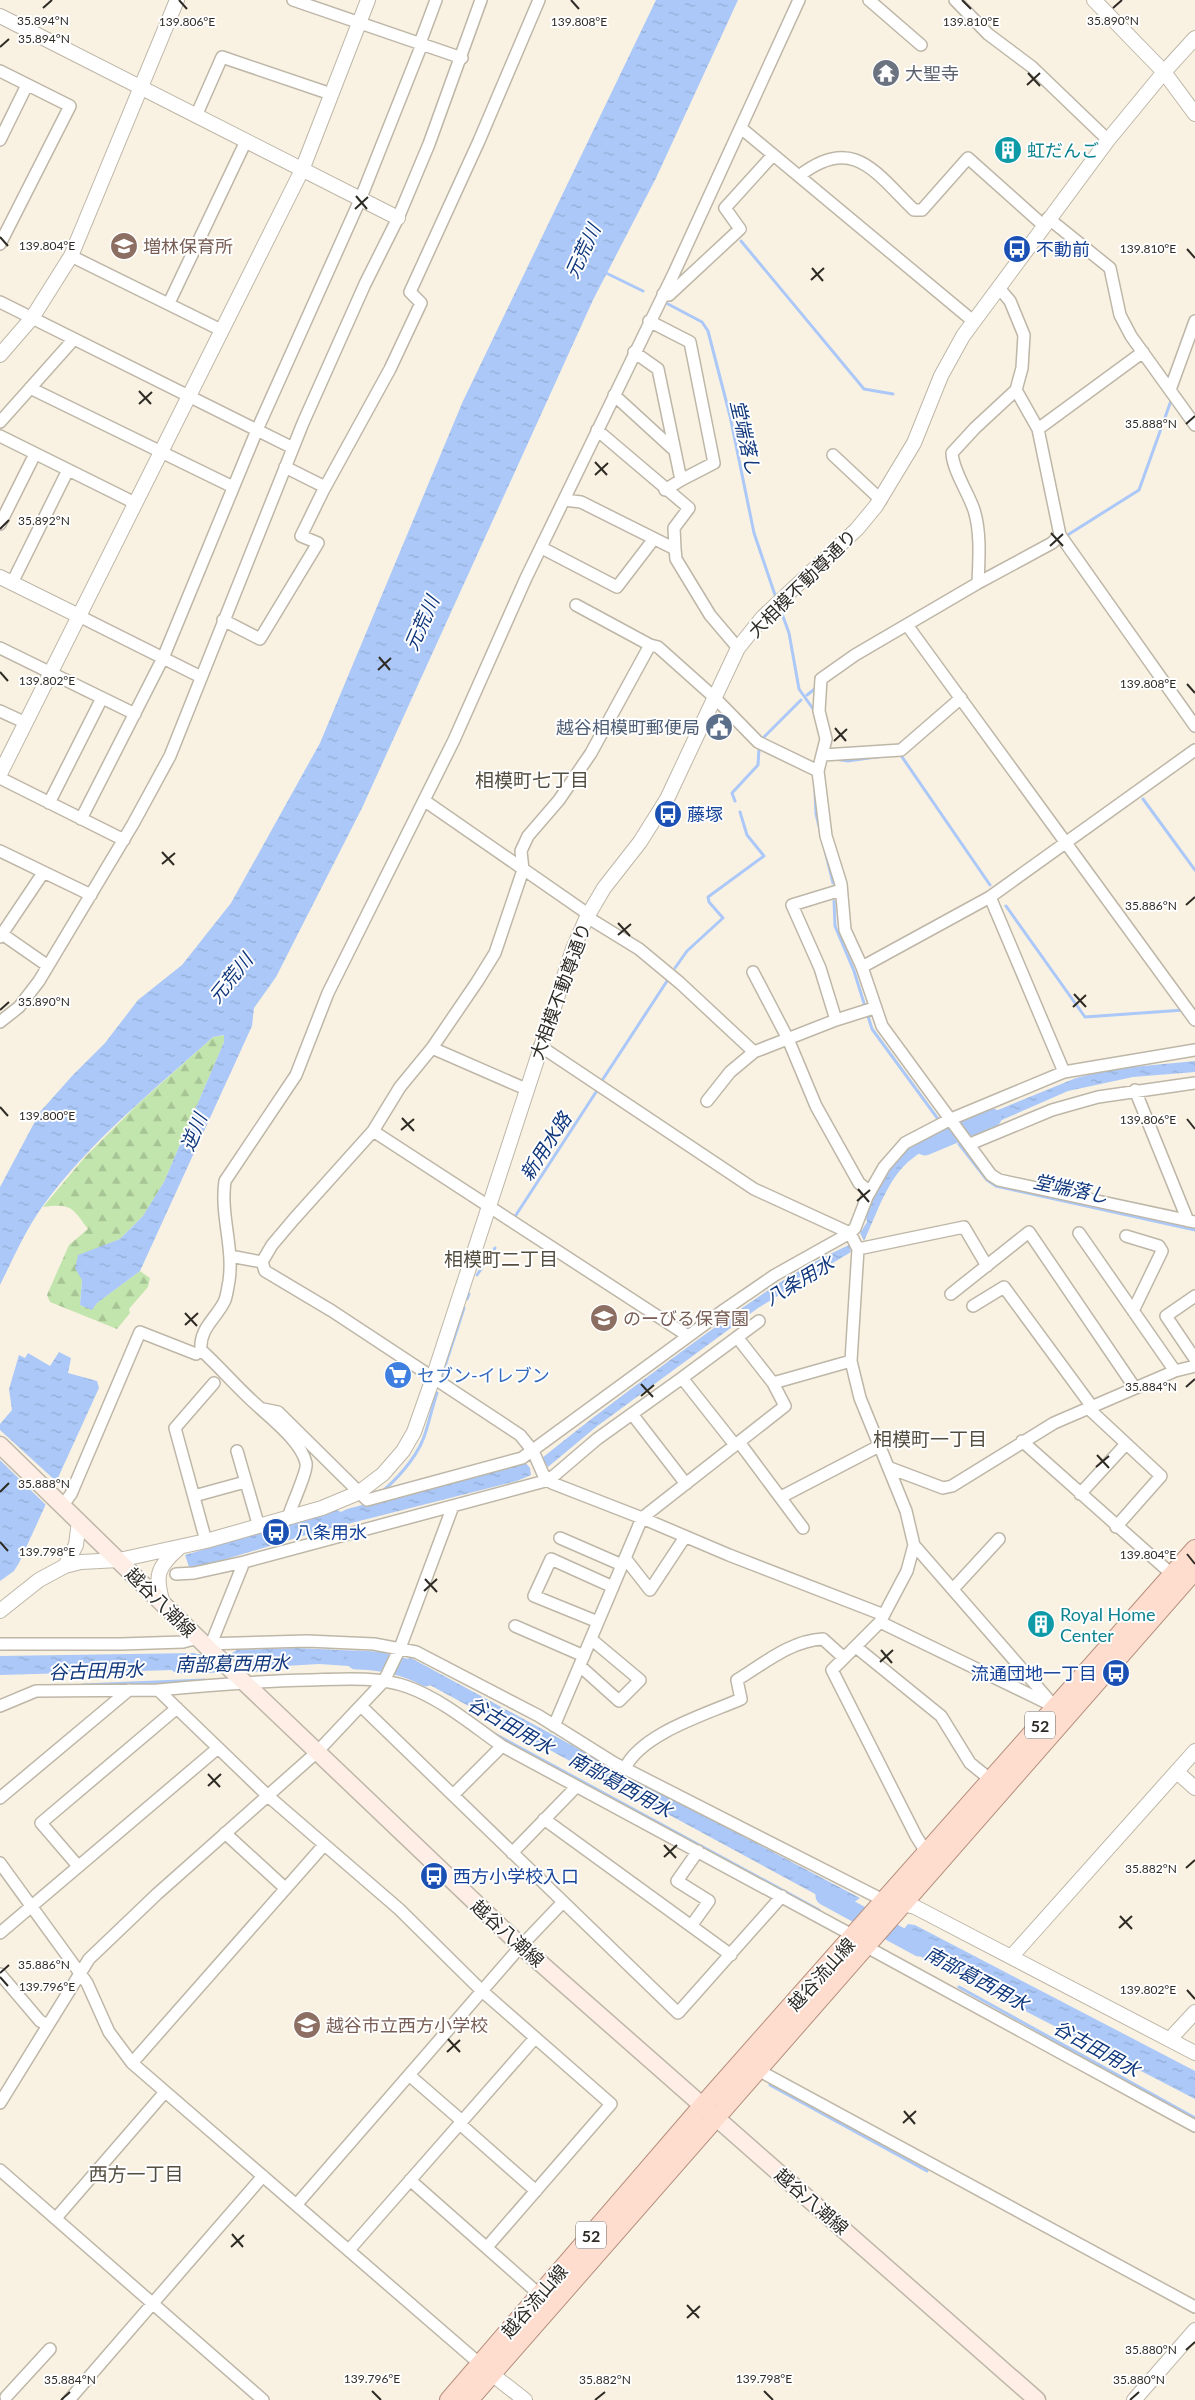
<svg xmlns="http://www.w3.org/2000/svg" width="1195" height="2400" viewBox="0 0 1195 2400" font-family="Lato,'Noto Sans JP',sans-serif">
<defs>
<pattern id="forest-firs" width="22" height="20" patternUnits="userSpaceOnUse" patternTransform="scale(1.25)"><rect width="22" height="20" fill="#c2e4ad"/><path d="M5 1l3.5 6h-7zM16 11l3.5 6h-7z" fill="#a7c495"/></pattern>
<pattern id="water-ripples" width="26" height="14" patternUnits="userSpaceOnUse" patternTransform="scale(1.25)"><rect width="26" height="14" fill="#abc8f8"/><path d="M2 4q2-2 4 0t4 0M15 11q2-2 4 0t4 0" fill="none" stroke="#93acd4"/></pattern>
</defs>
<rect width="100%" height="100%" fill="#f9f2e2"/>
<path fill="url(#forest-firs)" d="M225 1035 224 1042 164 1182 143 1216 120 1239 78 1256 82 1280 80 1305 92 1310 97 1303 140 1271 150 1278 148 1287 129 1309 130 1313 117 1329 50 1302 47 1295 69 1245 88 1229C72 1207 71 1203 43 1207L85 1157 138 1104 213 1037Z"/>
<path fill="url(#water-ripples)" d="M656 0H738L656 178 593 300 362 808 276 977 254 1008 252 1026 140 1271 97 1303 92 1310 80 1305 82 1280 75 1268 78 1255 120 1239 143 1216 164 1182 224 1042V1035L213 1037C154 1090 89 1142 42 1207 25 1231 13 1259 0 1285V1187L40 1112 72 1076 105 1043 138 1000 182 965 231 903 320 743 463 401Z
M1195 1061V1072L1133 1077 1068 1091 972 1133 966 1123 1076 1078 1112 1069Z
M942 1130 951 1140C938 1145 924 1149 913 1158 888 1176 877 1214 864 1241L860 1233 867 1222C861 1200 894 1159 911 1146 920 1139 932 1135 942 1130Z
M849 1245 851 1252 758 1308 596 1427 548 1467 542 1458C589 1420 636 1385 685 1349 737 1311 789 1272 849 1245Z
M59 1352 71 1358 68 1373 97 1381 99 1388 19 1563 14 1571 0 1581V1424L12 1410 9 1389 19 1355 25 1358 28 1353 50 1366Z
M525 1462 530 1468 531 1475 517 1481 316 1532 190 1570 185 1555 337 1510 341 1512 347 1509Z
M297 1648 385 1652 379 1668 319 1664 249 1668 232 1653 237 1650Z
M195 1653 209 1669 0 1675V1656Z
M411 1658 612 1767 860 1898 843 1910 833 1906 828 1901 417 1678 399 1674 406 1659Z
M908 1924 915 1925 1195 2071V2099L902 1947 894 1941Z"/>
<path fill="#f9f2e2" d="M0 1430 58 1483 47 1506 0 1460Z"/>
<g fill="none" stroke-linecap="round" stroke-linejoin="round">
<path stroke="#abc8f8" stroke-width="3" d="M741 241 864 389 893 394
M604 272 643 291
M668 304 702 322 708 331 730 416 754 533 775 595
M1066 536 1139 490 1172 398
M781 611 789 633 799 689 816 713
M807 695 816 688
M764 737 801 700
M900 754 990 885
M834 759 848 761 890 755
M815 791 816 814 833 883
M1143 799 1195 870
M735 801 732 793 758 765 759 749
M834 901 835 926 854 971 872 1029 938 1119
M1006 906 1085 1017 1184 1010
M675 968 687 951 723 918 709 902 708 897 764 856 747 835 740 812
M603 1079 669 978
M959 1144 987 1180 996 1186 1195 1230
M514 1218 598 1089
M477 1275 495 1248
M467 1299 469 1294
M442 1375 464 1308
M385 1492V1489C401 1475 420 1453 426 1431 430 1418 433 1405 437 1393
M83 1685 204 1680
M493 1733 819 1910
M959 1987 1195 2118
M770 2085 927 2171"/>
<path stroke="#abc8f8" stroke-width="19" d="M925 1146 992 1118
M356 1660C379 1660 406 1666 426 1677
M179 1664 269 1662
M825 1896 919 1947"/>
<g stroke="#beb7a8" stroke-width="14">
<path id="minor" d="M293 0 462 58
M869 0 921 45
M955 0 988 34 1032 67 1108 140
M420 43 436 0
M0 71 70 106 0 244
M196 116 222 57 331 94
M741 128 973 321
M0 140 27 85
M799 176C853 134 875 172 914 210H922L968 158 1043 225
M1048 218 1110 268 1120 315 1131 336 1195 425
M71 256 221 330
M999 288 1010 301 1024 335 1022 368 1016 390 975 428 952 453C953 471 968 492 974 510 981 532 979 560 978 583L855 655 821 679 819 711 826 739 818 771 826 836 841 884 845 930 862 967 882 1026 991 1175 999 1180 1195 1222
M663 294 669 295 740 229 725 208 773 155
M0 302 293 448
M169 303 246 141
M649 321 690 342 714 463 681 480
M634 352 658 369 681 480 665 490
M30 388 233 487
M1016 390 1038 429 1060 535 1195 726
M1170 390 1195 321
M614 395 673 449
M0 422 74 339
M1038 429 1143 352
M597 430 689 508 674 528 675 549
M0 436 135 503
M833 455 881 500
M285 467 325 487
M564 500 581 502 675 549 676 559 710 615 738 648
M0 524 35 454
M542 548 617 587 653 540
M12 583 68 470
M978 583 1052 543 1060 535
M576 605 650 645 658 647 714 697 758 742 818 771
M79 616 201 677
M223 620 260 639 318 543 301 536 323 491 390 369 421 303 410 292 479 141 539 0
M907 625 1195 1020
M650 645 591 753 559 800 528 836 521 851 523 870 495 953 477 982 432 1048 400 1087 373 1131 294 1219 272 1245 262 1262 265 1271 332 1311 520 1435 533 1451 543 1474 552 1483 642 1518 729 1555 884 1615
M0 648 135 714
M0 711 26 723
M823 755 901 750 961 698
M0 778 124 840
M425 801 588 914
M49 803 102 698
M81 819 163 658 257 430 360 200 422 44
M0 851 91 895
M990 897 1064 1072
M587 917 639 949 680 983 754 1052
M2 934 48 966
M0 937 43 873
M862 967 990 897 1195 750
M753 972 788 1039 816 1106 859 1183 870 1192
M836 1020 820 968 792 905 841 890
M0 1022 19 1007 39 981 133 824 170 756 303 423 365 284 398 218 429 144 481 0
M540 1046 754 1189 850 1233 858 1249 851 1361 860 1398 906 1511 914 1545 1055 1707
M432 1048 526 1089
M1135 1090 1188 1221
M707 1101 730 1072 754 1052 836 1020 874 1008
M373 1131 688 1336
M970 1144 1052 1110 1098 1097 1195 1083
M1079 1233 1175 1371
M1126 1236 1159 1246 1162 1251 1133 1311
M858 1249 964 1227 987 1266
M230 1256 262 1262
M951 1294 1029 1232 1135 1388
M1195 1296 1166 1316 1195 1359
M973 1306 1004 1287 1093 1408
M682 1378 759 1321
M773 1383 851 1361
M263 1409 278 1412 367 1500 522 1458 724 1310 775 1275 850 1233 855 1228 867 1197 884 1167 905 1143 951 1119 1064 1072 1195 1050
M1089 1409 1161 1476 1116 1527
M632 1414 686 1484
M1022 1441 1176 1578
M739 1442 803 1528
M237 1451 259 1527
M890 1468 943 1488 952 1486 1054 1423 1175 1371 1195 1366
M1080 1494 1126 1444
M194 1496 245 1482
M781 1497 879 1446
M63 1505 71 1494 140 1332 196 1354 201 1350
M288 1518C291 1506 308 1471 306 1463 302 1443 273 1420 259 1407 238 1389 221 1368 201 1350 199 1328 217 1318 225 1300 227 1294 228 1286 229 1281 234 1247 220 1215 225 1181L296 1075 328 993 454 740 526 578 674 273 799 0
M560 1538 622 1565
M206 1541 175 1428 214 1383
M914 1545 907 1571 880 1622 832 1670 916 1836 926 1852
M625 1558 650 1590 685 1537
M176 1574 194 1573 244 1562
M953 1589 999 1539
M598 1622 534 1596 551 1559 613 1587
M880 1622 1047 1703
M515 1626 584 1656
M0 1644H121L183 1642 198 1638
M204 1644 307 1641 374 1644 416 1652 539 1716 614 1763 885 1901
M211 1644 244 1562 549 1480 597 1439 682 1378 735 1445
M856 1647 941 1716 970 1763 991 1780
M580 1666 619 1701 640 1680 591 1639
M158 1690C209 1685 259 1681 310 1680 342 1679 378 1676 408 1687 443 1700 472 1725 502 1746
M0 1706 36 1691 158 1690 268 1796 399 1909 482 1991 611 2104 487 2247
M362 1707 678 2013 782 1896
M554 1726 642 1518 785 1406 773 1383 737 1337
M625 1768C642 1733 707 1714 741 1699L737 1680C763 1664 792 1640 823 1639L844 1658
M453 1795 502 1746 854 1936
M0 1798 129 1690
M544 1819 731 1955
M225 1833 285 1888
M512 1853 576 1787
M0 1863 87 1983 109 2032 132 2063 480 2364
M78 1866 41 1823 177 1708
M691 1926 709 1901 677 1881 698 1851
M0 1933 218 1748
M865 1946 1195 2126
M0 1974 40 2021 48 2025
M132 2063 324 1845
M758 2070 1195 2307
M409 2075 462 2121
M0 2103 89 1959 157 1894 317 1752 384 1681 400 1648 453 1506
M460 2124 536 2191
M0 2170 263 2400
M410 2180 540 2295
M297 2204 521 1946 563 1902
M56 2218 165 2092
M349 2250 535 2038
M6 2397 50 2349
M69 2400 263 2176"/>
</g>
<g stroke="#beb7a8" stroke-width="16">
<path id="tertiary" d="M1094 0 1164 72 1195 114
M0 16 398 218
M0 355 32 318 71 256 177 0
M0 577 79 616
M0 774 302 170 368 0
M65 1566 76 1545 79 1521
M163 1604C155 1576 156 1568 179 1548
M0 1611 39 1580 65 1566 81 1562 119 1560 206 1541 322 1508 358 1493 383 1474 403 1451 414 1432 433 1378 573 949 587 917 604 888 640 842 667 799 738 648 763 617 857 529 876 506 914 443 941 376 963 336 1108 140 1164 72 1195 38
M1177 1772 1195 1788
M895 1902 915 1907 1195 2053
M1011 1957 1195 1751
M1170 2039 1195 2012
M484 2368 525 2400
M1134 2400 1195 2330"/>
</g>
<g stroke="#beb7a8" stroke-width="19">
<path id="secondary" d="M0 1445 204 1644 521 1946 1037 2400"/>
</g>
<g stroke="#b58f7d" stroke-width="20">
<path id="primary" d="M449 2400 703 2105 1195 1549
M469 2400 1195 1570"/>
</g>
<use href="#minor" stroke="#fff" stroke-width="11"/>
<use href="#tertiary" stroke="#fff" stroke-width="14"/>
<use href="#secondary" stroke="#feeee6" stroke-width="16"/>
<use href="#primary" stroke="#fedcce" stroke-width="18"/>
</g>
<path fill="none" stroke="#2e2b25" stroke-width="2" d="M179 0 187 9M571 0 579 9M962 0 971 9M43 8 52 0M1113 8 1122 0M0 47 9 39M1028 73 1040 86M1027 85 1040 73M356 196 367 209M355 209 368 197M0 237 8 246M1187 249 1195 258M812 268 823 281M811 280 824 268M139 391 151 404M139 404 152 392M1186 424 1195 416M595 462 607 475M595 475 608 463M0 529 9 520M1051 533 1063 546M1050 546 1063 534M379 657 390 670M378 670 391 658M0 672 8 681M1187 684 1195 693M835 728 846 741M834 741 847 729M162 852 174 865M162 864 175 853M1186 905 1195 897M618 923 630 936M618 935 631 924M1074 994 1086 1007M1073 1007 1086 995M0 1010 9 1002M0 1107 8 1116M402 1118 414 1131M1187 1119 1195 1129M401 1130 414 1119M858 1189 869 1202M857 1201 870 1190M185 1313 197 1326M185 1325 198 1313M641 1384 653 1397M1186 1387 1195 1379M641 1396 654 1385M1097 1455 1109 1468M1096 1467 1109 1456M0 1492 9 1483M0 1542 8 1551M1187 1554 1195 1564M425 1579 437 1592M424 1591 437 1579M881 1650 892 1663M880 1662 893 1650M208 1774 220 1787M208 1786 221 1774M664 1845 676 1858M664 1857 677 1845M1186 1868 1195 1860M1120 1916 1132 1929M1119 1928 1132 1916M0 1973 9 1965M0 1977 8 1986M1187 1990 1195 1999M448 2039 460 2052M447 2052 460 2040M904 2111 915 2124M903 2123 916 2111M232 2234 243 2247M231 2247 244 2235M687 2305 699 2318M687 2318 700 2306M1186 2350 1195 2342M372 2391 381 2400M764 2391 773 2400M61 2400 70 2392M595 2400 605 2392M1130 2400 1139 2392"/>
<defs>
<g id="temple-disc" transform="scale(1.4375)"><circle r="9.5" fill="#6b7280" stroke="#fff"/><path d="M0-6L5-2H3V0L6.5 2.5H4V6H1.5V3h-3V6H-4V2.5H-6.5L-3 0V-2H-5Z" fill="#fff"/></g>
<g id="building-disc" transform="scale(1.4375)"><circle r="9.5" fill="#0f9aa8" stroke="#fff"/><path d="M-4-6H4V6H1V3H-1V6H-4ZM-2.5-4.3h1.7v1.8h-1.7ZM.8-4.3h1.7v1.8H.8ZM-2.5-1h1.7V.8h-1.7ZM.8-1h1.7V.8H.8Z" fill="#fff"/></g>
<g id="school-disc" transform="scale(1.4375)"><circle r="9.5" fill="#8d6e63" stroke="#fff"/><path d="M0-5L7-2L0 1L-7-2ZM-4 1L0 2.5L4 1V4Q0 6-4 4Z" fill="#fff"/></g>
<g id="bus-disc" transform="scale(1.4375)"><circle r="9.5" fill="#1a4fb4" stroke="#fff"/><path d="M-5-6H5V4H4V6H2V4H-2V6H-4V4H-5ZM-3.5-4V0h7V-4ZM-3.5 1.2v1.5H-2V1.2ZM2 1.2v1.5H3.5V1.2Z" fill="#fff"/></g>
<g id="civic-disc" transform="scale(1.4375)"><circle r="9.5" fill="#5c6f8a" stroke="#fff"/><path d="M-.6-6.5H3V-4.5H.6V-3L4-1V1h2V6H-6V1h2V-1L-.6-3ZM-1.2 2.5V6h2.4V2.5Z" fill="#fff"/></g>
<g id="supermarket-disc" transform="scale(1.4375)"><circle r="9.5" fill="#3f7fe0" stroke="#fff"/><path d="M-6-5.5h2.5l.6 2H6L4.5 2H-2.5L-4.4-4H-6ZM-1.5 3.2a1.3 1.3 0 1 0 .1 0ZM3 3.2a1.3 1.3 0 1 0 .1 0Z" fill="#fff"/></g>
</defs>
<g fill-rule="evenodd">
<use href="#temple-disc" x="886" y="73"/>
<use href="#building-disc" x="1008" y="150"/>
<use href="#school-disc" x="124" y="246"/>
<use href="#bus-disc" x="1017" y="249"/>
<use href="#civic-disc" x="719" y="727"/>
<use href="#bus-disc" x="668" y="814"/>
<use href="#school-disc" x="604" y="1318"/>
<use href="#supermarket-disc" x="398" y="1375"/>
<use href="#bus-disc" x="276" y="1532"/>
<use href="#building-disc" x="1041" y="1624"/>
<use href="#bus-disc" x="1116" y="1673"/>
<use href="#bus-disc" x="434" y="1876"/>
<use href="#school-disc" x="307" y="2025"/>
</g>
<g text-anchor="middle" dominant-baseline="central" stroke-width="4" stroke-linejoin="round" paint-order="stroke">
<g fill="#fff" stroke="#6d6b66" stroke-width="1">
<rect x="1025" y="1711.5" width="30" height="27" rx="4"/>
<rect x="576" y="2221.5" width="30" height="27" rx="4"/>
</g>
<g font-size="16" font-weight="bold" fill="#2e2b25">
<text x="1040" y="1725">52</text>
<text x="591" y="2235">52</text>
</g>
<g font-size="18" fill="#5b616d" stroke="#fff" text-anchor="start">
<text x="905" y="73">大聖寺</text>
</g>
<g font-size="18" fill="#0d838f" stroke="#fff" text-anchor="start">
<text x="1027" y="150">虹だんご</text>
<text x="1060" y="1614">Royal Home<tspan x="1060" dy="21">Center</tspan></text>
</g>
<g font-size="18" fill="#785e54" stroke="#fff" text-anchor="start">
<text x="143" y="246">増林保育所</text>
<text x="623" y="1318">のーびる保育園</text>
<text x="326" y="2025">越谷市立西方小学校</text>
</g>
<g font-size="18" fill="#164399" stroke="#fff" text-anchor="start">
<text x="1036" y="249">不動前</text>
<text x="687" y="814">藤塚</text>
<text x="295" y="1532">八条用水</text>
<text x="1097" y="1673" text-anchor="end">流通団地一丁目</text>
<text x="453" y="1876">西方小学校入口</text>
</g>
<g font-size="18" fill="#2e2b25" stroke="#fff">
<text transform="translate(802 583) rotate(-45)">大相模不動尊通り</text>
<text transform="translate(560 991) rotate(-70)">大相模不動尊通り</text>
<text transform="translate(161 1602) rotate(45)">越谷八潮線</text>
<text transform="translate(508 1933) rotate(42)">越谷八潮線</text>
<text transform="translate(821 1974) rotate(-48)">越谷流山線</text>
<text transform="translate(812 2201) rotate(41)">越谷八潮線</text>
<text transform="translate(534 2301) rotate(-49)">越谷流山線</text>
</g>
<g font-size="18" fill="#4e5e75" stroke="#fff" text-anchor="end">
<text x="700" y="727">越谷相模町郵便局</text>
</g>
<g font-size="18" fill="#366cbe" stroke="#fff" text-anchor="start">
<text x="417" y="1375">セブン-イレブン</text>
</g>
<g font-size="19" font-style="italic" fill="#11387d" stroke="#fff">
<text transform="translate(582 251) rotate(-65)">元荒川</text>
<text transform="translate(746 437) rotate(77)">堂端落し</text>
<text transform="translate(421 623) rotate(-66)">元荒川</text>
<text transform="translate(230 978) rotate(-51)">元荒川</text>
<text transform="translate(193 1132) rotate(-68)">逆川</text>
<text transform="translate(545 1146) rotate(-57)">新用水路</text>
<text transform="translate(1071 1188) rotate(12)">堂端落し</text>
<text transform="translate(799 1280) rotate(-31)">八条用水</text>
<text transform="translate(232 1663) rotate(-1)">南部葛西用水</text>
<text transform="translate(96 1670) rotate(-2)">谷古田用水</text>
<text transform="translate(511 1725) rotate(30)">谷古田用水</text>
<text transform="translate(621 1784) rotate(29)">南部葛西用水</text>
<text transform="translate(977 1978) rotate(28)">南部葛西用水</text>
<text transform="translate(1097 2048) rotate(29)">谷古田用水</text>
</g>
<g font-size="19" fill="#544e41" stroke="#fff">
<text x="532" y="779">相模町七丁目</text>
<text x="501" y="1258">相模町二丁目</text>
<text x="930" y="1438">相模町一丁目</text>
<text x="136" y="2173">西方一丁目</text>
</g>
</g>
<g font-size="12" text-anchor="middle" fill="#2e2b25" stroke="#fff" stroke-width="4" stroke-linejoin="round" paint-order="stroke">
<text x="43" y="25">35.894°N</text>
<text x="1113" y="25">35.890°N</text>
<text x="579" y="26">139.808°E</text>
<text x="971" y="26">139.810°E</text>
<text x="187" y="26">139.806°E</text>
<text x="44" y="43">35.894°N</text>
<text x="47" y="250">139.804°E</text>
<text x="1148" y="253">139.810°E</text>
<text x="1151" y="428">35.888°N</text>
<text x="44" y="525">35.892°N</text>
<text x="47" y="685">139.802°E</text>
<text x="1148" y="688">139.808°E</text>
<text x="1151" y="910">35.886°N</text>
<text x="44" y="1006">35.890°N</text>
<text x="47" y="1120">139.800°E</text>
<text x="1148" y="1124">139.806°E</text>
<text x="1151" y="1391">35.884°N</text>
<text x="44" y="1488">35.888°N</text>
<text x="47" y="1556">139.798°E</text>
<text x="1148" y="1559">139.804°E</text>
<text x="1151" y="1873">35.882°N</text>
<text x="44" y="1969">35.886°N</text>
<text x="47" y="1991">139.796°E</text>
<text x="1148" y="1994">139.802°E</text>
<text x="1151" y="2354">35.880°N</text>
<text x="372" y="2383">139.796°E</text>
<text x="764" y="2383">139.798°E</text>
<text x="70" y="2384">35.884°N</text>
<text x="605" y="2384">35.882°N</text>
<text x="1139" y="2384">35.880°N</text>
</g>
</svg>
